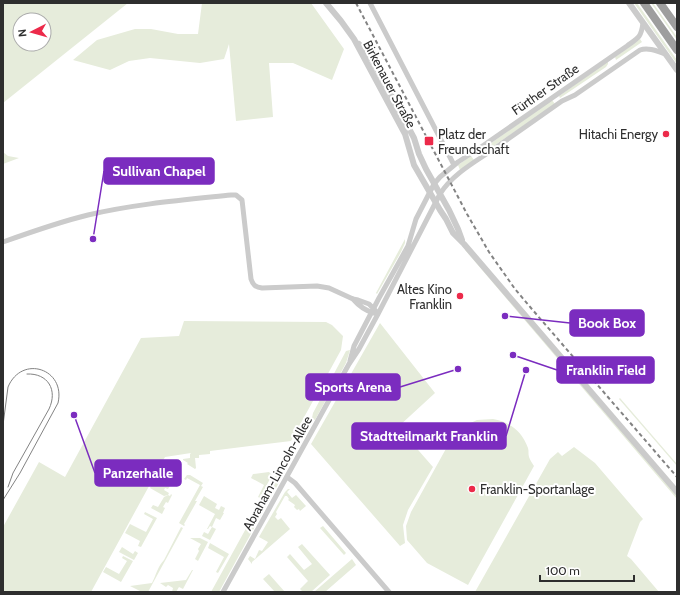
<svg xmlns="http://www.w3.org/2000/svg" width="680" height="595" viewBox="0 0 680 595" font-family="Cabin,sans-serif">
<rect width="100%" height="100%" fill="#fff"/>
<path fill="#e6ecdb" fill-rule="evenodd" d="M3 3H128L3 103ZM20 20H44V44H20Z
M202 3H311L344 49 332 80 293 63H269L273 117 236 121 229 44 224 59 200 63 150 58 129 61 110 70 73 60 97 40 135 29H151L178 34H198Z
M634 3H637L677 60V64Z
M651 3H653L677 37V40Z
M640 39 642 42 616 60 615 57Z
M608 61V64L606 67 560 98 559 96Z
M552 100 555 104 479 156 477 155V153Z
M3 152 8 156 19 158 3 164Z
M471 156 474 160 460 170 458 165Z
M405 239V243L401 252 377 294 376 293Z
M467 249 677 496V499L465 250Z
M184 321 326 322 332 325 343 336 341 350 291 441 210 451V454L199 455V458H195L196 468 195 469 187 464 188 463 183 460V459L190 458V454L191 453 165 457 91 592H3V527L39 462 65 477 141 338 179 336Z
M380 323 435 393 398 427 433 467 408 510 403 525 405 543 400 546 311 444Z
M350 350 346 363 315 420 312 418 313 413 346 351Z
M620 398 677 464V466L619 399Z
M493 419C510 422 522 431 528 448 529 451 528 454 529 457 530 460 532 463 534 466L468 585 427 563 407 540 406 526 411 512 453 436 462 427 477 420Z
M574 447 595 463 643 519 640 522 627 556 631 559 659 592H475L550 459 558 452 562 456Z
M269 472 272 475 262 494 260 495 261 496 260 498 258 497 264 485 251 478 253 474Z
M276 474 282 477 219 592H211Z
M187 475H190L203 483 201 486 203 487 195 501H197L184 524 185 525 184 526 179 523 200 485 187 478 186 480 184 479Z
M170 477 174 479 168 489 165 488 164 490 169 493 168 495 164 496 150 488 155 478 166 484Z
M288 489H290L287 492 292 498 296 495 306 506 300 511 299 509 297 510 294 507 295 505 288 500 289 499 287 496H285L276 512 277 514 275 517 278 520 281 518 290 529 252 562V564L248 559 250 556 255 559 259 550 262 551 268 542 259 537 285 492Z
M171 494 172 495 168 503 166 502 163 507 165 508 162 514 151 508 153 505 158 507 164 497 168 495 170 496Z
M204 496 217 504 215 508 219 510 221 506 225 508 223 513H224L220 520 216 518 212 527 210 526 208 529H207L215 514 199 505Z
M145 512 157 518 141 547 138 546 140 541 125 533 130 524 146 532 153 519 144 514Z
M323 526 346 553 344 555 320 528Z
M181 527 183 528 148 592H139L140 591 130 586 152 583C156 575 158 566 164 560Z
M212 527 216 529 210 540 202 536 204 532 208 534Z
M190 538H200L208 542 198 561 195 559 199 551 198 549 201 544Z
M210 543 229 554 218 573 216 572 224 557 208 548Z
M302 544 330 575 311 592H303L300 589 308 581 287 557 290 554 304 570 312 564 298 547Z
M122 547 133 554 135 551 138 553 134 560 119 552Z
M123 556 133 561 121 582 103 572 106 567 119 574 127 561 122 558Z
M352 559 356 565 325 592H314Z
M192 570H193L183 589 179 587 176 592H172L173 588 168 585 166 587 160 583 186 580Z
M269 574 285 592H275L263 579Z"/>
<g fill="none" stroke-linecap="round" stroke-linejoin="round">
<path stroke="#cbcbcb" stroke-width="5" d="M370 3 454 165
M3 242C31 232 59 222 88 215 135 204 183 200 231 195H236L242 200 251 279C253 285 255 287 262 288L317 286 329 288 353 299 358 300 369 304 375 310
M353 299C359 306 366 311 374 313
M350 361 354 346 379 298 403 255 408 246 416 219 434 184 440 177 458 162 484 145 627 46C638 38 641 38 643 23
M287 477 295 483 389 592
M223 592 349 364 359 349 378 314 440 194C452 175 473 163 491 151 515 134 538 118 562 101L575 95 640 50C648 47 657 51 665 54"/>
<path stroke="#cbcbcb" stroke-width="6" d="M326 3 341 21 354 39 405 134 414 165 440 210 446 219 453 233 464 244 677 492
M629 3 677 70
M359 44 368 53 373 61 414 138 419 154 426 169 449 210 458 229 462 240"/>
<path stroke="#9e9e9e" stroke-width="8" d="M644 3 677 50
M660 3 677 27"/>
<path stroke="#838383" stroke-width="1" d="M3 425 8 387C22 354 66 369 58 403L20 473 3 500
M8 487 13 473 49 409C58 390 48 373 27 374"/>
<path stroke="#838383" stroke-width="2" stroke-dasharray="4 3" stroke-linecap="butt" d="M356 3 467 214 489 252 515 289 531 308 677 477"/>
</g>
<g fill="#ec2a4a" stroke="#fff" stroke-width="1.5">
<circle cx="666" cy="134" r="4"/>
<rect x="424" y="136" width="10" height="10" rx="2"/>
<circle cx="460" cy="296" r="4"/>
<circle cx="472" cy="489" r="4"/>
</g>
<g text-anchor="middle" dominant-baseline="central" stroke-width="4" stroke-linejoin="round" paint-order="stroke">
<g font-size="13" fill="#2e2e2e" stroke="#fff">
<text transform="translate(390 84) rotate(62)">Birkenauer Straße</text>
<text transform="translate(545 89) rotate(-35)">Fürther Straße</text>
<text transform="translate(277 473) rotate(-61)">Abraham-Lincoln-Allee</text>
</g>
<g font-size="13" fill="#2e2e2e" stroke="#fff" text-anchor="start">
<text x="438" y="134">Platz der<tspan x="438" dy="15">Freundschaft</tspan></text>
<text x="658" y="134" text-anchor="end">Hitachi Energy</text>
<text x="452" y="289" text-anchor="end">Altes Kino<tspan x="452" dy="15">Franklin</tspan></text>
<text x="480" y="489">Franklin-Sportanlage</text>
</g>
</g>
<path fill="none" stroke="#7b2cbf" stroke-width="1.5" d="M93 239L104 171M505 316L570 323M513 355L557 370M458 369L400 387M526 370L506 436M74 415L95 473"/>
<g fill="#7b2cbf" stroke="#fff" stroke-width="1.5">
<circle cx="93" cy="239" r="4"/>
<circle cx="505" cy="316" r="4"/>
<circle cx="513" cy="355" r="4"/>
<circle cx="458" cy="369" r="4"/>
<circle cx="526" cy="370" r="4"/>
<circle cx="74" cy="415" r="4"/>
</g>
<g fill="#7b2cbf" stroke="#7b2cbf" stroke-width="1.5">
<rect x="104" y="158" width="110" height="26" rx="4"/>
<rect x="570" y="310" width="74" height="26" rx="4"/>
<rect x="557" y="357" width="97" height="26" rx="4"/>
<rect x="306" y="374" width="94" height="26" rx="4"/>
<rect x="352" y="423" width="154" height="26" rx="4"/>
<rect x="95" y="460" width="86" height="26" rx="4"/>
</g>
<g font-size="14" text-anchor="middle" font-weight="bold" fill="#fff">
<text x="159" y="176">Sullivan Chapel</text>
<text x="607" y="328">Book Box</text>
<text x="606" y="375">Franklin Field</text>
<text x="353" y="392">Sports Arena</text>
<text x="429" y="441">Stadtteilmarkt Franklin</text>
<text x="138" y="478">Panzerhalle</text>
</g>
<rect width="680" height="595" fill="none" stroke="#2e2e2e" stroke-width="8"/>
<g transform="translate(32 32) rotate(264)"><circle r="19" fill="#ffffff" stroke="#ababab"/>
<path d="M0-3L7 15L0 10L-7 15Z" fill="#ec2a4a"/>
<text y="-6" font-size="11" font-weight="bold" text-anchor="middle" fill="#2e2e2e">N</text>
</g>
<path d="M540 575v6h94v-6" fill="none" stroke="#2e2e2e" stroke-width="2"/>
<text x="546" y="575" font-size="12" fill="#2e2e2e" stroke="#ffffff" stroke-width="3" paint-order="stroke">100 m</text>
</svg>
